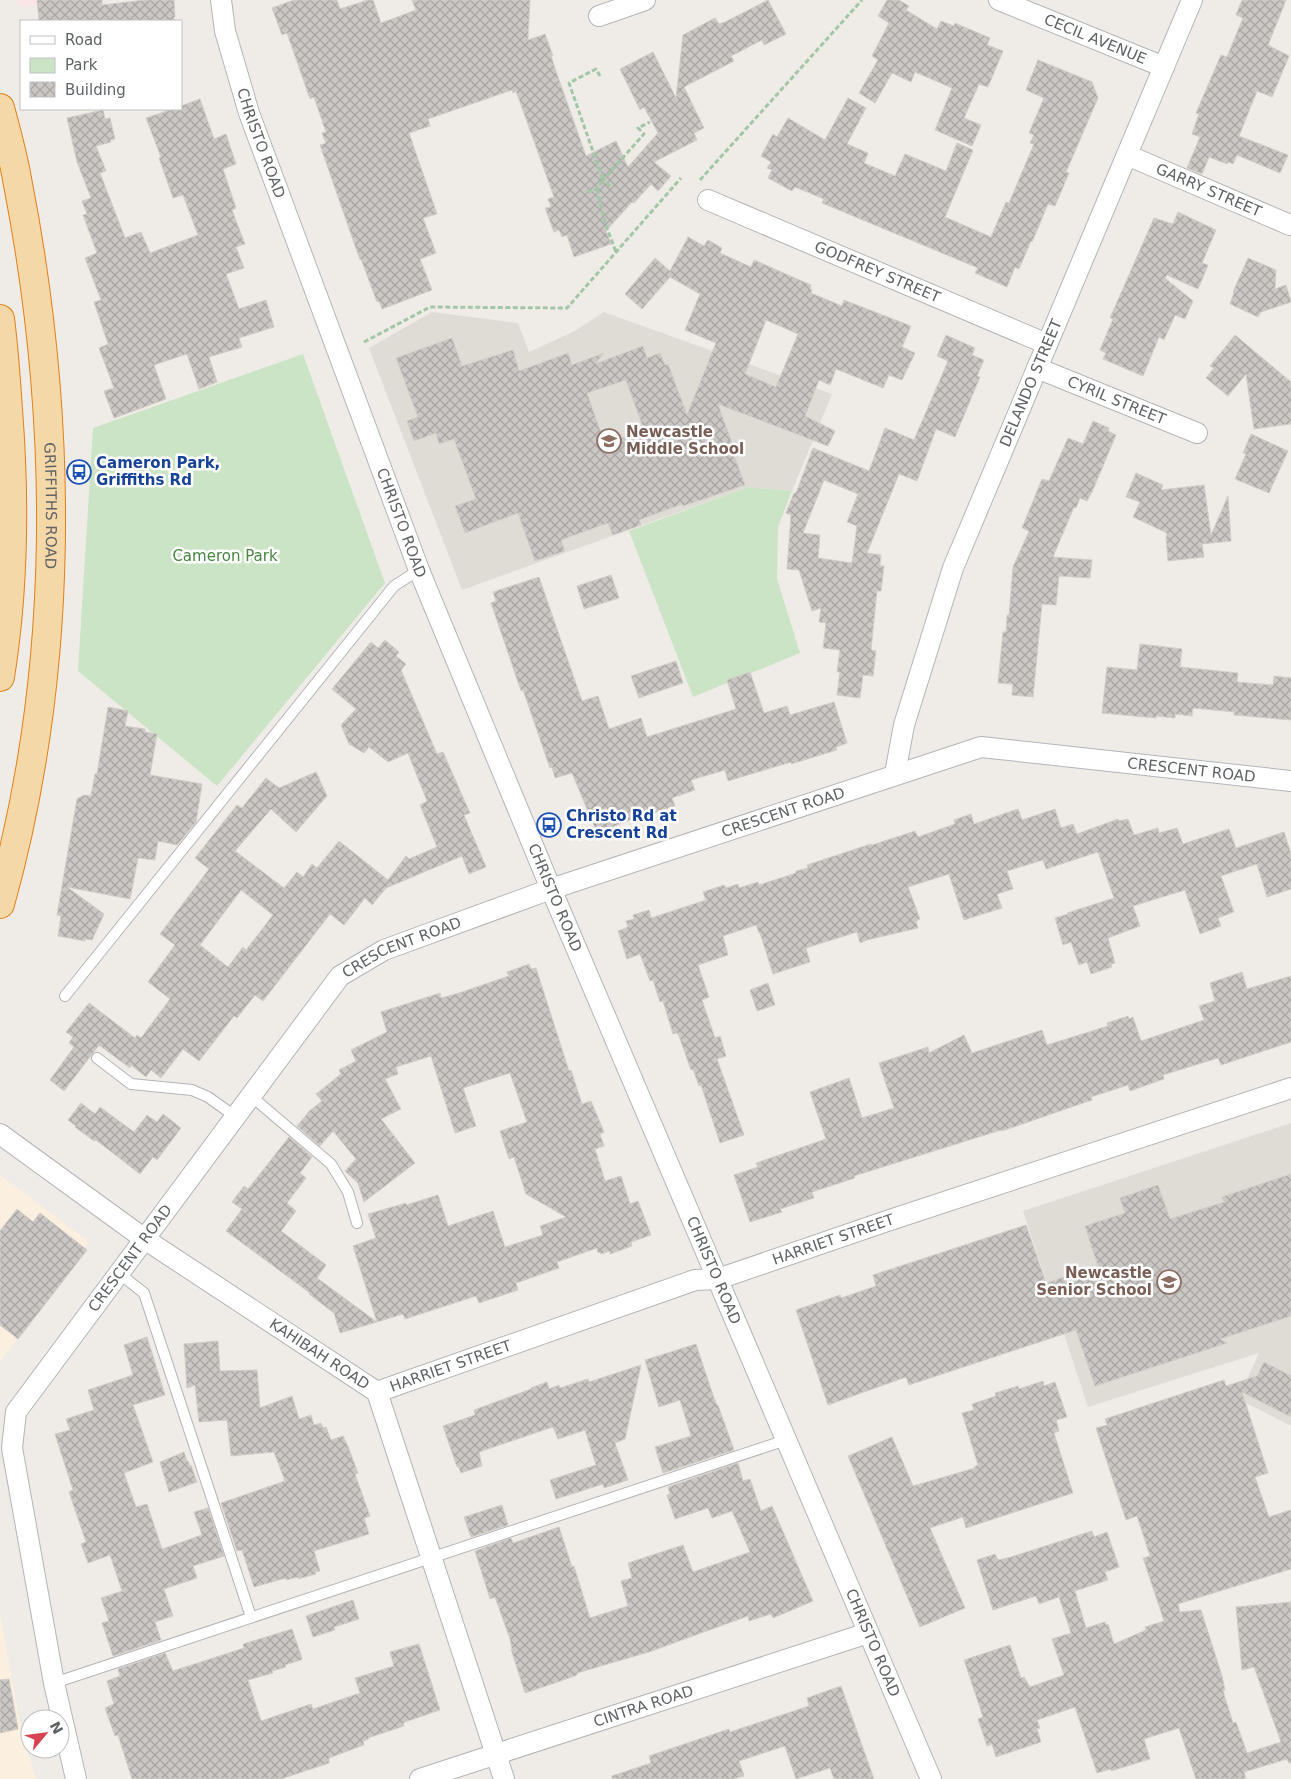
<svg xmlns="http://www.w3.org/2000/svg" width="1291" height="1779" viewBox="0 0 1291 1779" font-family="'DejaVu Sans',sans-serif">
<defs>
<pattern id="building-cross-hatch" width="8" height="8" patternUnits="userSpaceOnUse" patternTransform="scale(1.25)"><rect width="8" height="8" fill="#cbc7c4"/><path d="M0 0l8 8M0 8l8-8" fill="none" stroke="#a8a5a3"/></pattern>
</defs>
<rect width="100%" height="100%" fill="#efece7"/>
<path fill="#fbf0e0" d="M0 1175 89 1242 0 1362Z
M0 1614 21 1729 36 1779H0Z"/>
<path fill="#dfdcd6" d="M432 312 518 323 529 352 575 331 604 312 832 394 792 491 748 487 462 590 369 348Z
M1291 1123V1426L1246 1403 1242 1390 1259 1353 1088 1407 1023 1211Z"/>
<path fill="#fae6e7" d="M17 0H105L19 7Z"/>
<path fill="#cbe4c6" d="M303 354 385 583 217 786 78 671 93 428Z
M748 487 792 491 778 527 777 579 800 653 693 697 629 531Z"/>
<path fill="url(#building-cross-hatch)" stroke="#d3cdc6" fill-rule="evenodd" d="M37 0H102V5L145 0H174L175 17H174V21H39Z
M294 0H337L340 9 368 0H373L381 23 416 10 412 0H530L528 40 545 34 553 56H551L558 77 586 156 616 141 628 167 658 133 644 107 640 110 620 69 653 52 676 98 683 35 715 18 719 24 725 22 768 0 786 34 764 45 762 40 731 56 734 61 684 87 704 128 694 133 697 140 654 162 671 176 658 191 651 184 634 203 632 202 606 231 611 244 574 257 567 235 562 237 559 230 554 232 545 208 551 207 548 199 554 197 516 91 513 93 512 90 428 119 430 126 409 133 437 214 423 218 436 253 420 259 432 290 382 309 379 301 377 302 361 259 360 260 320 145 326 143 322 133 326 132 314 97 310 99 287 33 282 35 272 8Z
M887 0H899L909 6 906 10 937 29 941 21 954 26 955 23 990 38 987 45 1003 51 988 87 979 84 964 118 981 125 972 146 935 130 952 88 915 72 911 82 892 73 875 103 859 93 878 60 872 56 889 23 878 16Z
M1242 0H1286L1268 45 1289 56 1272 97 1257 91 1239 136 1288 155 1280 173 1237 155 1233 164 1228 162 1227 164 1209 157 1202 174 1187 168 1200 137 1192 134 1199 114 1196 113 1221 55 1227 57 1243 18 1236 15Z
M1038 60 1092 82 1098 98 1066 172 1069 173 1055 206 1048 204 1032 242 1031 241 1019 269 1015 267 1007 287 975 273 978 268 822 203 824 199 795 187 792 191 768 178 772 170 767 168 771 162 761 156 773 134 777 137 788 118 825 140 848 98 866 108 847 144 868 153 864 163 895 176 905 154 946 171 957 143 973 150 945 217 991 237 1006 202 1009 203 1034 144 1030 143 1034 135 1029 133 1044 98 1026 90Z
M200 99 214 139 226 134 236 164 223 169 236 208 232 210 245 244 236 247 244 268 226 274 239 309 266 300 274 327 239 338 242 347 209 357 217 382 199 389 187 354 154 365 166 399 114 418 104 391 114 388 99 348 108 344 94 302 101 300 85 258 97 253 83 215 87 214 82 201 91 198 77 162 67 118 103 110 105 119 110 118 115 139 110 140 111 142 96 146 106 171 100 173 125 238 141 232 150 253 198 235 183 195 173 198 159 158 161 157 146 118 173 109H181V106Z
M1178 212 1216 230 1202 263 1208 265 1198 289 1167 275 1165 278 1193 301 1185 319 1175 315 1164 340 1159 337 1143 376 1103 359 1106 353 1100 350 1113 319 1110 318 1154 218 1173 224Z
M688 237 704 246 708 240 722 248 720 253 751 267 754 260 811 285 810 289 812 290 811 293 842 306 844 300 911 326 902 347 915 353 902 380 889 375 883 388 836 369 830 385 819 380 805 416 835 431 828 446 718 404 735 452 733 453 745 485 683 506 682 504 639 520 641 525 613 535 608 523 561 540 565 551 535 561 518 513 465 533 455 506 476 499 454 439 439 444 436 433 414 441 407 421 418 417 396 358 452 338 462 366 513 350 519 371 568 353 572 365 604 353 595 364 643 346 647 358 660 353 665 365 668 364 687 415 716 343 685 330 700 294 670 277 642 309 625 294 655 258 670 271ZM766 320 798 334 776 387 745 374ZM626 380 644 430 605 444 587 393Z
M1248 258 1276 270 1275 289 1286 285 1291 302 1261 312 1258 317 1230 304 1234 293 1233 292Z
M946 335 975 348 972 355 984 360 977 376 980 377 955 437 936 429 917 481 899 474 867 553 881 555 880 566H884L881 591H877L871 650 876 651 873 676 863 675 860 698 837 695 840 672H837L840 650 823 648 826 623 819 622 821 608 812 611 799 570 787 569 791 515 786 513 794 493H796L813 448 869 471 885 428 914 440 948 361 937 356ZM824 480 858 494 847 522 857 526 852 563 818 558 820 535 803 533Z
M1235 335 1291 382V424L1254 429 1246 374 1228 396 1206 378 1214 368 1210 366Z
M1093 421 1109 428 1108 431 1116 435 1092 492 1087 501 1080 498 1076 508 1074 507 1053 557 1092 560 1090 578 1059 576 1056 605 1042 604 1033 697 1012 695 1013 684 998 683 1003 632H1006L1007 615H1009L1013 567 1029 531 1022 528 1042 479 1049 481 1068 438 1083 444Z
M1251 434 1288 451 1269 493 1235 479 1246 454 1243 453Z
M1136 473 1163 485 1161 490 1204 485 1211 535 1228 496 1231 541 1202 544 1204 557 1168 561 1166 538 1167 533 1133 517 1140 502 1126 497Z
M611 575 619 598 584 609 577 586Z
M539 577 582 701 598 696 609 729 641 718 647 737 736 709 727 680 750 672 764 713 787 706 790 715 834 702 847 743 836 747 837 750 791 764V762L728 781 725 770 691 780 695 790 672 798 675 806 653 813V811L597 833 572 773 555 778 552 767 550 768 523 690 521 691 491 603 496 601 493 592Z
M385 640 399 652 396 656 406 664 401 670 437 754 443 752 470 813 464 815 486 867 469 874 462 856 386 888 372 905 365 898 344 925 330 914 263 1001 255 995 237 1018 234 1016 199 1061 183 1049 161 1078 151 1070 146 1077 131 1065 130 1068 99 1045 64 1091 50 1080 74 1047 69 1043 73 1037 66 1032 89 1003 135 1038 137 1035 141 1038 170 999 148 982 175 945 160 934 209 869 195 858 237 805 242 808 266 778 279 788 316 772 327 796 296 832 271 809 235 851 284 888 297 872 303 877 312 864 317 868 339 841 388 880 406 856 409 859 437 847 420 805 427 801 408 753 388 762 369 747 364 753 349 744 341 725 356 709 332 689 371 642 378 648ZM241 890 273 915 246 950 243 947 228 967 200 945Z
M1140 644 1182 649 1180 667 1238 673 1237 682 1273 685 1274 676 1291 678V720L1234 715V712L1193 708 1192 716 1175 714V718L1156 716V718L1102 713 1107 667 1137 670Z
M676 661 683 683 639 698 631 676Z
M108 707 128 711 125 726 145 729V732L157 734 150 775 202 784 196 822 177 845 158 841 155 860 138 858 130 899 67 887 104 914 92 940 85 939V941L58 936 61 916 57 915 77 799 84 795 91 796 95 774H97Z
M1018 809 1022 820 1055 809 1061 828 1073 824 1077 834 1118 819 1119 821 1128 819 1134 835 1158 828 1159 833 1177 828 1183 844 1229 829 1236 848 1284 832 1291 854V889L1267 897 1257 864 1221 876 1234 912 1218 918 1221 926 1200 934 1185 890 1133 906 1140 926 1108 938 1115 963 1111 964 1112 967 1091 974 1087 962 1079 965 1071 942 1063 945 1055 918 1068 914 1067 913 1114 898 1098 852 1046 869 1043 860 1007 871 1013 889 997 894 1002 908 964 920 949 874 908 887 920 919 916 921 918 928 867 940 860 943 857 932 806 948 810 962 773 974 760 933H759L756 925 723 936 728 955 698 965 709 997 702 1000 715 1038 720 1036 726 1056 717 1059 744 1135 720 1143 701 1085 699 1086 693 1069 691 1070 679 1036 677 1033 673 1034 663 1001 660 1002 653 980 650 981 640 954 627 959 618 931 628 927 626 921 634 919 633 915 649 910 651 918 706 900 703 892 724 885 726 888 738 884 739 888 758 882 759 885 796 873V871L808 868 807 865 871 844 872 845 915 831 918 837 955 824 954 820 971 814 974 824Z
M529 964 531 969 536 968 569 1071 571 1070 582 1104 591 1101 604 1132 600 1134 604 1146 595 1149 605 1181 621 1176 630 1204 638 1201 651 1235 631 1242 632 1246 610 1254V1251L601 1254 600 1252 598 1253 597 1248 557 1262 559 1268 516 1283 518 1290 479 1303 476 1296 405 1319 403 1314 377 1322 353 1246 376 1238 368 1214 406 1203V1205L438 1195 448 1226 493 1211 505 1247 543 1235 540 1226 566 1217 526 1194 514 1157 509 1159 500 1131 527 1122 510 1073 463 1088 476 1126 455 1133 431 1056 396 1067 398 1074 385 1079 401 1109 381 1119 415 1163 364 1202 358 1183 345 1171 356 1159 333 1131 320 1146 297 1126 308 1113V1112L322 1101 316 1094 341 1074 339 1070 356 1061 351 1050 387 1032 381 1012 440 993 441 998 459 993 509 976 507 972Z
M1242 972 1247 989 1291 976V1042L1221 1065 1218 1058 1163 1075 1164 1079 1130 1091 1128 1085 1091 1097 1092 1100 1002 1131 1001 1130 854 1176 855 1178 812 1192 814 1198 780 1209 782 1212 750 1222 734 1175 758 1167 756 1163 826 1139 810 1092 849 1078 862 1118 894 1108 879 1063 928 1047 929 1053 964 1035 972 1053 1042 1030 1047 1045 1108 1026 1107 1023 1128 1016 1129 1019 1133 1017 1141 1041 1204 1020 1199 1006 1215 1001 1210 983Z
M768 983 775 1005 757 1011 750 990Z
M81 1103 95 1114 100 1107 134 1132 147 1115 157 1122 163 1114 181 1128 157 1160 153 1157 140 1174 96 1140 94 1141 75 1127 76 1126 68 1120Z
M289 1137 312 1157 300 1173 306 1178 287 1203 296 1211 281 1231 326 1265 317 1278 377 1322 340 1333 334 1313 309 1294 310 1293 226 1231 242 1209 232 1202 244 1186 248 1189Z
M1291 1174V1316L1220 1339 1227 1343 1095 1386 1076 1330 909 1385 906 1377 828 1405 796 1310 840 1295 841 1298 876 1286 873 1275 1026 1225 1046 1283 1098 1266 1085 1226 1125 1213 1120 1198 1158 1185 1170 1219 1224 1202 1222 1197Z
M17 1209 33 1222 40 1213 87 1250 18 1339 0 1325V1231Z
M147 1337 165 1395 133 1405 153 1462 124 1473 136 1507 147 1504 162 1549 202 1535 194 1512 208 1508 224 1556 193 1566 197 1578 164 1589 173 1616 155 1622 161 1640 113 1656 102 1623 109 1621 101 1598 122 1591 110 1555 88 1563 81 1544 86 1542 69 1492 73 1490 55 1434 70 1430 66 1419 94 1410 88 1390 133 1375 124 1345Z
M218 1341 220 1371 257 1370 260 1408 292 1396 299 1419 311 1415 314 1425 321 1423 323 1428 326 1427 331 1440 343 1436 347 1444 358 1473 355 1474 370 1516 364 1518 369 1534 314 1551 320 1571 315 1572 316 1574 298 1579V1577L286 1580V1578L254 1587 242 1550 237 1551 221 1503 285 1481 274 1452 231 1456 227 1420 199 1422 195 1385 187 1388 184 1344Z
M696 1344 714 1398 717 1405H718L734 1450 663 1473 655 1447 691 1436 680 1400 659 1407 645 1360Z
M1264 1362 1291 1376V1417L1242 1392 1268 1473 1255 1477 1269 1517 1291 1510V1569L1178 1604 1180 1612 1201 1610 1222 1676 1225 1690 1223 1691 1233 1723 1236 1722 1247 1753 1281 1742 1254 1667 1242 1670 1236 1607 1291 1602V1763H1289L1287 1759 1244 1772 1246 1779H1196L1179 1728 1144 1739 1150 1759 1111 1771V1769L1097 1773 1075 1707 1037 1720 1040 1728 1037 1729 1041 1742 996 1757 992 1744 987 1746 978 1719 983 1717 964 1660 1010 1645 1021 1678 1024 1677 1030 1687 1064 1675 1052 1639 1071 1633 1059 1597 1039 1604 1036 1596 993 1610 977 1560 995 1554 998 1560 1011 1557 1092 1531 1094 1537 1107 1532 1119 1567 1105 1572 1108 1580 1075 1591 1086 1628 1105 1622 1106 1625 1108 1624 1114 1644 1146 1630 1145 1627 1164 1621 1143 1558 1150 1556 1137 1516 1126 1520 1096 1428 1107 1425 1105 1419 1224 1380 1226 1386 1257 1376Z
M641 1365 625 1439 615 1443 628 1480 604 1488 603 1484 556 1499 550 1480 596 1465 585 1430 558 1439 553 1427 479 1452 482 1466 461 1473 458 1466 457 1467 443 1426 475 1415 474 1410 531 1389V1388L547 1382 549 1389 559 1385 560 1388 588 1379 589 1382Z
M1043 1381 1044 1386 1055 1382 1067 1417 1056 1420 1059 1431 1054 1433 1073 1493 966 1528 963 1517 930 1528 965 1608 920 1627 848 1456 892 1437 913 1486 975 1468 974 1467 978 1465 962 1413 974 1410 972 1404 996 1396 995 1393 1018 1386 1019 1389Z
M184 1452 187 1461H188L190 1466 191 1465 197 1482 169 1492 160 1462Z
M738 1463 743 1481 750 1479 761 1511 772 1506 813 1601 773 1618 771 1614 749 1621 748 1616 649 1652 577 1673V1675L555 1683 525 1693 511 1649H512L510 1639 495 1597 490 1599 475 1551 511 1538 513 1543 559 1527 572 1567 574 1566 590 1618 628 1606 621 1581 632 1578 628 1563 683 1545 693 1572 750 1552 732 1511 712 1518 708 1508 675 1519 667 1495 670 1494 668 1487Z
M502 1505 508 1525 471 1537 464 1517Z
M353 1600 359 1619 334 1627 335 1630 313 1637 306 1616Z
M292 1629 302 1658 301 1660 285 1665 286 1667 272 1671 273 1673 248 1680 261 1721 311 1704 313 1709 360 1693 355 1678 394 1666 390 1652 419 1644 440 1710 405 1722 403 1724 404 1726 368 1738 369 1739 363 1741 364 1745 329 1758V1763L281 1779H132L118 1735 115 1736 105 1708 114 1704 107 1681 120 1676 118 1669 165 1653 173 1671 244 1648 243 1644Z
M9 1679 18 1729 0 1733V1680Z
M841 1686 874 1779H834L830 1768 796 1779 785 1746 739 1761 744 1776 733 1779H612V1776L651 1763 649 1756 729 1729 730 1732 809 1706 807 1698Z"/>
<g fill="none" stroke-linecap="round" stroke-linejoin="round">
<g stroke="#b2b5b8" stroke-width="12">
<path id="service" d="M65 996 394 586 419 570
M97 1058 131 1084 192 1090 208 1097 236 1117
M251 1096 331 1164 348 1192 357 1223
M120 1274 144 1293 251 1617
M54 1683 786 1440"/>
</g>
<g stroke="#b2b5b8" stroke-width="22">
<g id="minor">
<path id="s1" d="M221 0 225 31 249 113 419 570 551 889 931 1779"/>
<path id="s2" d="M999 0 1164 67"/>
<path d="M599 16 645 0"/>
<path id="s3" d="M1127 155 1290 225"/>
<path id="s4" d="M708 200 1047 344"/>
<path id="s5" d="M1037 368 1197 433"/>
<path id="s6" d="M895 774 904 725 953 568 1192 0"/>
<path id="s7" d="M0 1134 146 1240 377 1392 504 1779"/>
<path id="s8" d="M377 1392 695 1280 718 1279 890 1220 1291 1088"/>
<path id="s9" d="M76 1779 54 1683 12 1448 16 1412 340 976 384 950 551 889 981 747 1291 781"/>
<path id="s10" d="M420 1779 868 1633"/>
</g>
</g>
<g stroke="#e07f16" stroke-width="30">
<g id="trunk">
<path id="s11" d="M0 108C6 131 13 155 17 179 64 419 66 668 0 904"/>
<path d="M0 319C4 349 6 380 8 410 15 499 14 589 0 677"/>
</g>
</g>
<path stroke="#a2c7a6" stroke-width="3" stroke-dasharray="5 2.5" stroke-linecap="butt" d="M700 180 862 0
M610 186 603 180 644 134 638 128 650 122
M597 189 605 223 616 252
M587 192 597 189 603 180 569 83 596 69 601 78
M364 342 430 307 567 308 681 178"/>
<use href="#service" stroke="#fff" stroke-width="10"/>
<use href="#minor" stroke="#fff" stroke-width="20"/>
<use href="#trunk" stroke="#f5d8a7" stroke-width="28"/>
</g>
<defs>
<g id="school-ring" transform="scale(1.25)"><circle r="9.5" fill="#fff" stroke="#8d6e63" stroke-width="1.5"/><path d="M0-5L7-2L0 1L-7-2ZM-4 1L0 2.5L4 1V4Q0 6-4 4Z" fill="#8d6e63"/></g>
<g id="bus-ring" transform="scale(1.25)"><circle r="9.5" fill="#fff" stroke="#1a4fb4" stroke-width="1.5"/><path d="M-5-6H5V4H4V6H2V4H-2V6H-4V4H-5ZM-3.5-4V0h7V-4ZM-3.5 1.2v1.5H-2V1.2ZM2 1.2v1.5H3.5V1.2Z" fill="#1a4fb4"/></g>
</defs>
<g fill-rule="evenodd">
<use href="#school-ring" x="609" y="441"/>
<use href="#bus-ring" x="79" y="472"/>
<use href="#bus-ring" x="549" y="825"/>
<use href="#school-ring" x="1169" y="1282"/>
</g>
<g text-anchor="middle" dominant-baseline="central" stroke-width="5" stroke-linejoin="round" paint-order="stroke">
<g font-size="15" fill="#5f6366" stroke="#fff">
<text stroke="none"><textPath href="#s2" startOffset="104">CECIL AVENUE</textPath></text>
<text stroke="none"><textPath href="#s1" startOffset="149">CHRISTO ROAD</textPath></text>
<text stroke="none"><textPath href="#s3" startOffset="89">GARRY STREET</textPath></text>
<text stroke="none"><textPath href="#s4" startOffset="184">GODFREY STREET</textPath></text>
<text stroke="none"><textPath href="#s6" startOffset="415">DELANDO STREET</textPath></text>
<text stroke="none"><textPath href="#s5" startOffset="86">CYRIL STREET</textPath></text>
<text stroke="none"><textPath href="#s11" startOffset="402">GRIFFITHS ROAD</textPath></text>
<text stroke="none"><textPath href="#s1" startOffset="554">CHRISTO ROAD</textPath></text>
<text stroke="none"><textPath href="#s9" startOffset="1810">CRESCENT ROAD</textPath></text>
<text stroke="none"><textPath href="#s9" startOffset="1390">CRESCENT ROAD</textPath></text>
<text stroke="none"><textPath href="#s1" startOffset="959">CHRISTO ROAD</textPath></text>
<text stroke="none"><textPath href="#s9" startOffset="985">CRESCENT ROAD</textPath></text>
<text stroke="none"><textPath href="#s8" startOffset="482">HARRIET STREET</textPath></text>
<text stroke="none"><textPath href="#s9" startOffset="565">CRESCENT ROAD</textPath></text>
<text stroke="none"><textPath href="#s1" startOffset="1364">CHRISTO ROAD</textPath></text>
<text stroke="none"><textPath href="#s7" startOffset="388">KAHIBAH ROAD</textPath></text>
<text stroke="none"><textPath href="#s8" startOffset="78">HARRIET STREET</textPath></text>
<text stroke="none"><textPath href="#s1" startOffset="1769">CHRISTO ROAD</textPath></text>
<text stroke="none"><textPath href="#s10" startOffset="235">CINTRA ROAD</textPath></text>
</g>
<g font-size="15" font-weight="bold" fill="#785e54" stroke="#fff" text-anchor="start">
<text x="626" y="432">Newcastle<tspan x="626" dy="17">Middle School</tspan></text>
<text x="1152" y="1273" text-anchor="end">Newcastle<tspan x="1152" dy="17">Senior School</tspan></text>
</g>
<g font-size="15" font-weight="bold" fill="#164399" stroke="#fff" text-anchor="start">
<text x="96" y="463">Cameron Park,<tspan x="96" dy="17">Griffiths Rd</tspan></text>
<text x="566" y="816">Christo Rd at<tspan x="566" dy="17">Crescent Rd</tspan></text>
</g>
<g font-size="15" fill="#47843f" stroke="#fff">
<text x="225" y="556">Cameron Park</text>
</g>
</g>
<rect x="20" y="20" width="162" height="90" fill="#ffffff" stroke="#bfc1c2"/>
<rect x="30" y="36" width="25" height="8" fill="#ffffff" stroke="#bfc1c2"/>
<text x="65" y="45" font-size="15" fill="#5f6366">Road</text>
<rect x="30" y="58" width="25" height="15" fill="#cbe4c6" stroke="#bfc1c2"/>
<text x="65" y="70" font-size="15" fill="#5f6366">Park</text>
<rect x="30" y="82" width="25" height="15" fill="url(#building-cross-hatch)" stroke="#bfc1c2"/>
<text x="65" y="95" font-size="15" fill="#5f6366">Building</text>
<g transform="translate(45 1734) rotate(61)"><circle r="24" fill="#ffffff" stroke="#bfc1c2"/>
<path d="M0-4L9 19L0 12L-9 19Z" fill="#d94351"/>
<text y="-8" font-size="14" font-weight="bold" text-anchor="middle" fill="#5f6366">N</text>
</g>
</svg>
